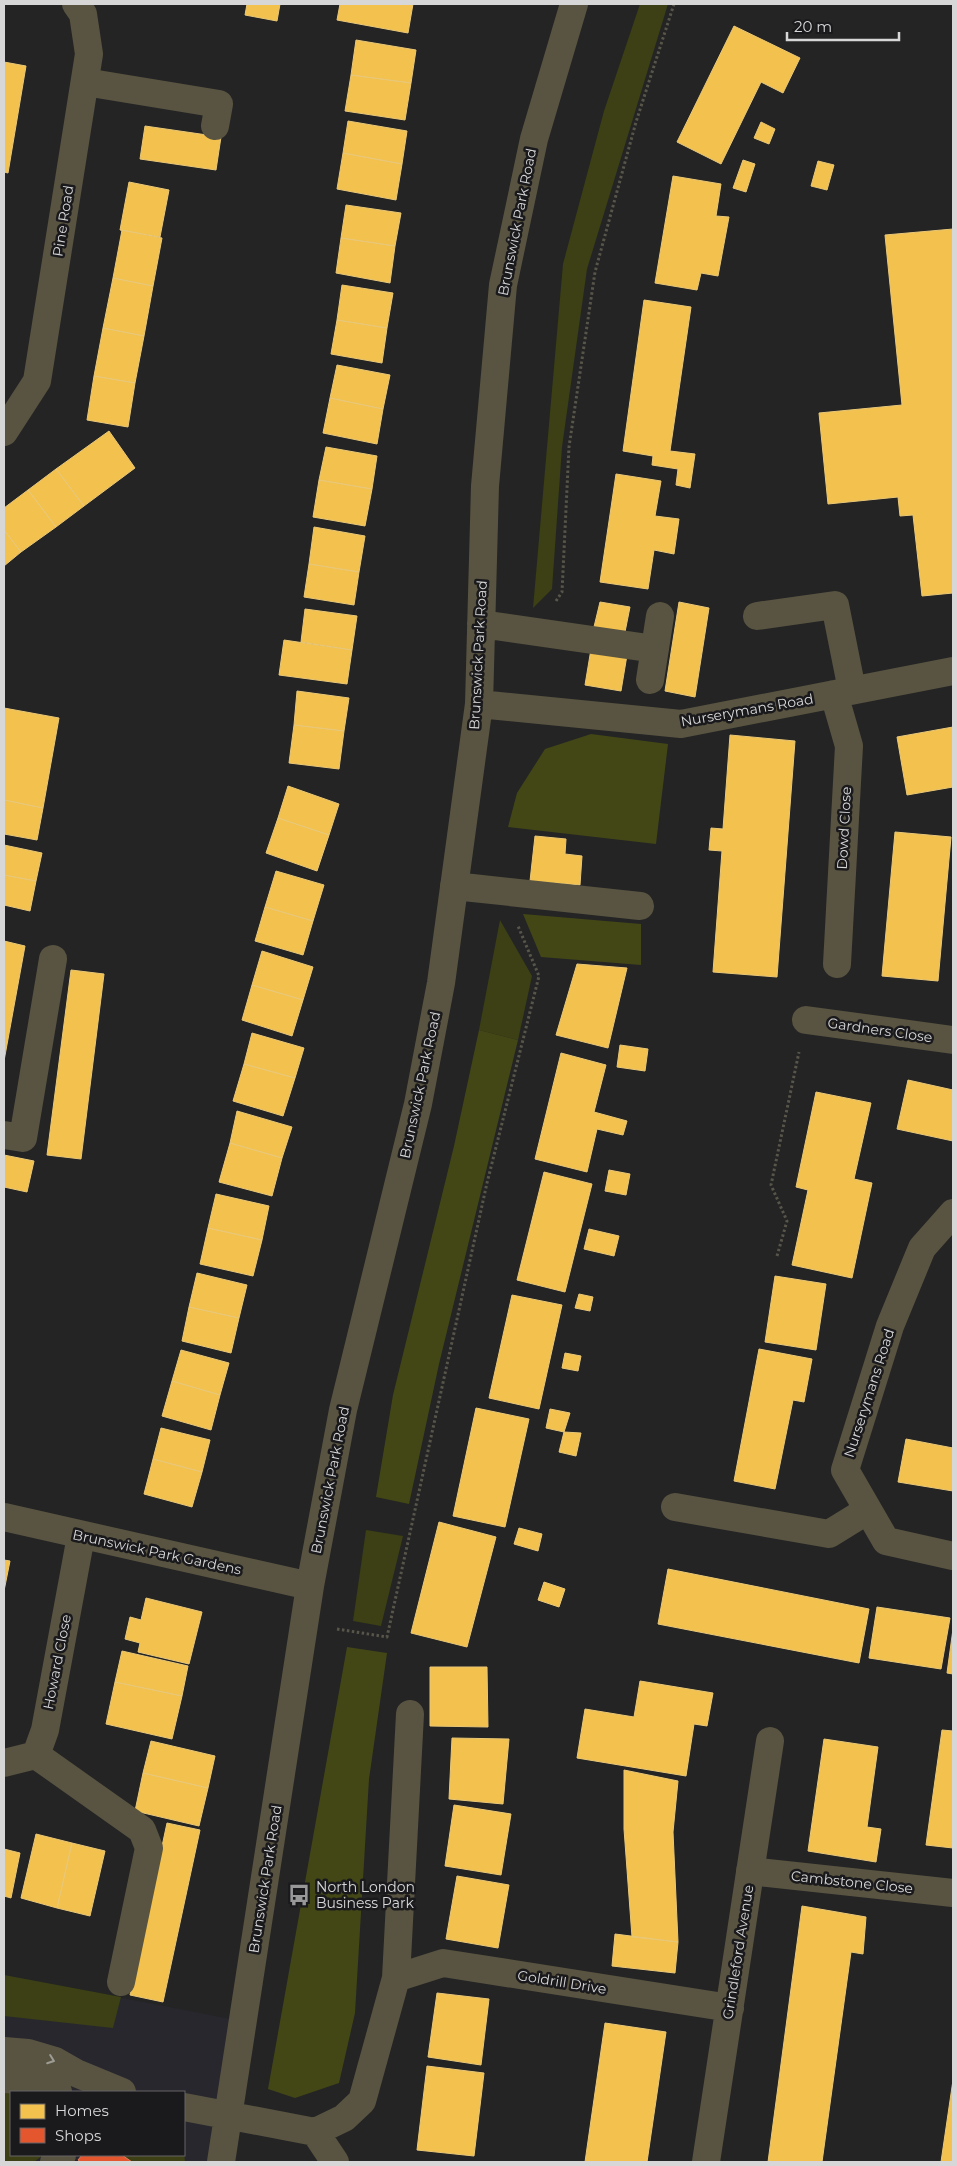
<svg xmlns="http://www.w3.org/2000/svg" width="957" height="2166" viewBox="0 0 957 2166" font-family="Montserrat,sans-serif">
<rect width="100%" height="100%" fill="#242424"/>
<path fill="#28272e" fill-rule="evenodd" d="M4 1975 241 2021 220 2162H4ZM11 2092H184V2155H11Z"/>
<path fill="#3c4014" d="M640 4H668L587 269 562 447 552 589 533 608 563 264 604 111Z
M500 920 532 976 518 1040 479 1030Z
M366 1530 403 1536 381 1626 353 1621Z
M4 1975 121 1997 113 2028 4 2016Z
M4 2088 11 2092V2155H43L34 2162H4Z
M184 2153 185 2162H99L105 2155Z"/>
<path fill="#434716" d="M591 734 668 744 656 844 508 827 517 793 545 749Z
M523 914 641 924V965L541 957Z
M479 1030 518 1040 439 1364 409 1504 376 1497 393 1395 454 1146Z
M347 1647 387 1653 369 1779 355 2013 339 2083 295 2098 268 2089Z"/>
<path fill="#f2c14e" stroke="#eac877" d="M247 4H280L277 21 245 15Z
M340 4H413L408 33 337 20Z
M734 26 800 58 783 93 761 82 721 164 677 142Z
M356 40 416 50 411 83 351 75Z
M4 62 26 66 8 173 4 172Z
M351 75 411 83 405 120 345 111Z
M348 121 407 131 402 164 343 153Z
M761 122 775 129 769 144 754 138Z
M145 126 221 137 216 170 140 159Z
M343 153 402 164 396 200 337 189Z
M743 160 755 164 746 192 733 188Z
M818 161 834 165 827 190 811 186Z
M673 176 721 184 716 216 729 217 718 276 701 273 697 290 655 283Z
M129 182 169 190 160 237 120 230Z
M346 205 401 213 395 246 341 238Z
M953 229V593L922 596 913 515 900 516 898 497 828 504 819 413 902 405 885 235Z
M122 230 162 238 153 286 113 278Z
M341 238 395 246 390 283 336 273Z
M113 278 153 286 144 336 103 328Z
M342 285 393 293 387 328 337 320Z
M644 300 691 307 670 451 695 454 690 488 676 485 678 469 652 465 653 456 623 451Z
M337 320 387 328 382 363 331 354Z
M103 328 144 336 135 383 94 376Z
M337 365 390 375 383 409 330 398Z
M94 376 135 383 128 427 87 420Z
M330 398 383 409 377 444 323 433Z
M109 431 135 468 84 506 56 469Z
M326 447 377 456 372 489 319 480Z
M56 469 84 506 56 527 28 490Z
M616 474 661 481 655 516 679 519 674 554 654 550 648 589 600 582Z
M319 480 372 489 365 526 313 517Z
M28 490 56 527 21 552 4 530V508Z
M314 527 365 536 359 572 309 564Z
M4 530 21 552 4 566Z
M309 564 359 572 354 605 304 597Z
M600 602 630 607 624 637 593 631Z
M679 602 709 608 695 697 665 691Z
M305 609 357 616 352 650 301 642Z
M284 640 352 650 347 684 279 675Z
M591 649 627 655 621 691 585 685Z
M297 691 349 698 344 731 294 725Z
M4 708 59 718 43 808 4 800Z
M294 725 344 731 339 769 289 763Z
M953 727V787L907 795 897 737Z
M730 735 795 741 777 977 713 972 722 851 709 850 711 828 723 829Z
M288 786 339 804 329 835 278 818Z
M4 800 43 808 37 840 4 834Z
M278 818 329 835 317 871 266 853Z
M895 832 951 837 938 981 882 976Z
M535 836 566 839 565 854 582 856 580 885 530 881Z
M4 845 42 853 36 881 4 875Z
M276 871 324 885 313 921 265 907Z
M4 875 36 881 30 911 4 905Z
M265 907 313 921 303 955 255 941Z
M4 941 25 946 4 1061Z
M262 951 313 967 303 1000 252 985Z
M577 964 627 968 608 1048 556 1035Z
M71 970 104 974 81 1159 47 1155Z
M252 985 303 1000 292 1036 242 1020Z
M252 1033 304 1048 295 1078 244 1064Z
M620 1045 648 1049 645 1071 617 1067Z
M561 1053 606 1065 594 1112 627 1121 623 1135 597 1129 587 1172 535 1159Z
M244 1064 295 1078 283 1116 233 1101Z
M908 1080 953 1090V1141L897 1129Z
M816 1092 871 1103 854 1179 872 1183 852 1278 792 1265 808 1190 796 1187Z
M237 1111 292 1127 282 1158 230 1143Z
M230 1143 282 1158 272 1196 219 1182Z
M4 1155 34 1161 27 1192 4 1187Z
M609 1170 630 1174 626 1195 605 1191Z
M544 1172 592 1184 565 1292 517 1280Z
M216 1194 269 1206 262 1240 208 1228Z
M208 1228 262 1240 253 1276 200 1264Z
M589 1229 619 1236 614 1256 584 1249Z
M197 1273 247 1285 239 1318 189 1307Z
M775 1276 826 1284 816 1350 765 1342Z
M579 1294 593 1297 590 1311 575 1308Z
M512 1295 562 1305 539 1409 489 1398Z
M189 1307 239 1318 231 1353 182 1341Z
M759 1349 812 1359 804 1402 793 1400 775 1489 734 1481Z
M181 1350 229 1363 220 1395 172 1381Z
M565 1353 581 1356 578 1371 562 1368Z
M172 1381 220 1395 211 1430 162 1416Z
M476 1408 529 1419 505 1527 453 1516Z
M550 1409 570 1413 564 1432 546 1428Z
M161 1428 210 1440 202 1472 153 1459Z
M564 1432 581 1433 576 1456 559 1452Z
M906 1439 953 1448V1491L898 1482Z
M153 1459 202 1472 192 1507 144 1494Z
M439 1522 496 1537 467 1647 411 1633Z
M519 1528 542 1534 538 1551 514 1544Z
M4 1560 10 1561 4 1591Z
M668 1569 869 1609 859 1663 658 1624Z
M544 1582 565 1589 559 1607 538 1600Z
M146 1598 202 1612 189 1664 138 1652 140 1643 125 1639 130 1617 141 1620Z
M877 1607 950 1618 941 1669 869 1658Z
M953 1629V1674L947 1673Z
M122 1651 188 1666 182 1696 115 1682Z
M430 1667H487L488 1727 430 1726Z
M640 1681 713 1693 707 1726 694 1724 686 1776 577 1758 585 1709 634 1717Z
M115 1682 182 1696 172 1739 106 1724Z
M942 1730 953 1731V1848L926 1845Z
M452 1738 509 1739 503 1804 449 1799Z
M824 1739 878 1747 867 1827 881 1829 876 1862 808 1851Z
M151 1741 215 1756 208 1788 143 1773Z
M624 1770 678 1781 673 1832 678 1942 632 1937 624 1829Z
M143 1773 208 1788 199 1826 135 1811Z
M454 1805 511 1814 501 1875 445 1866Z
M167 1823 200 1830 163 2002 130 1995Z
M36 1834 72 1843 57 1908 21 1898Z
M72 1843 105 1851 90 1916 57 1908Z
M4 1849 20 1853 11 1898 4 1896Z
M457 1876 509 1885 498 1948 446 1939Z
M802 1906 866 1917 863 1954 851 1952 822 2162H768Z
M615 1934 678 1942 675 1973 612 1966Z
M437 1993 489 1999 481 2065 428 2057Z
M605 2023 666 2032 647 2162H585Z
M427 2066 484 2073 474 2156 417 2150Z
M953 2080V2162H941Z"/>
<path fill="#e4572e" stroke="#e07d61" d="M82 2155H122L132 2162H81L78 2160Z"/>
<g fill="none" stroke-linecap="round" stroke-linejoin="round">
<path stroke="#58554a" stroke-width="3" stroke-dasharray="2.5 2.5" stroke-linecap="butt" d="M556 601 562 592 569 447 595 272 636 122 674 4
M777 1256 787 1221 771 1185 799 1052
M337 1629 387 1637 487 1183 539 976 518 926"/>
<path stroke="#595441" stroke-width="28" d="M85 82 219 104 215 126
M4 432 37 381 89 54 83 14 76 4
M757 616 835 605 852 690
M481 624 655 649
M650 680 660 616
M834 694 849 746 837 964
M479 704 681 724 953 671
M454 886 640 906
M806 1020 953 1040
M4 1135 23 1138 53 959
M953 1213 922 1248 890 1326 845 1470 886 1541 953 1556
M675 1507 829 1534 868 1510
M4 1517 310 1586
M36 1755 142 1830 149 1848 121 1982
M4 1763 36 1755 45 1730 81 1536
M750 1871 953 1893
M396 1978 410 1714
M4 2051 28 2053 55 2061 76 2073 122 2092
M4 2079 27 2080 58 2092
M184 2107 315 2132 344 2118 362 2101 396 1978 443 1963 730 2008
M315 2132 335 2162
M54 2162 62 2155
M221 2162 310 1586 343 1410 418 1104 441 983 479 704 485 486 503 285 534 139 574 4
M706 2162 770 1741"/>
</g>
<defs><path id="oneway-chevron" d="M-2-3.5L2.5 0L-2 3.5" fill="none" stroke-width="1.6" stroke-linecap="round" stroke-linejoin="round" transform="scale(1.25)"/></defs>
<use stroke="#9e9c94" href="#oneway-chevron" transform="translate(51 2060) rotate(20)"/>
<defs>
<g id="bus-bare" transform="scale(1.725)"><path d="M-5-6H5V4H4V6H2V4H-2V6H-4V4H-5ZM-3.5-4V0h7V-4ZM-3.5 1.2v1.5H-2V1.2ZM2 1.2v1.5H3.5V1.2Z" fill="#989899" stroke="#1a191c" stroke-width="2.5" paint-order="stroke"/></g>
</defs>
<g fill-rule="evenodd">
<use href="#bus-bare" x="299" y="1895"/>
</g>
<g text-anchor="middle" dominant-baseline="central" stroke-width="5" stroke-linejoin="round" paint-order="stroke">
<g font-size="14" fill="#d7d7d8" stroke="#1a191c">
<text transform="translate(63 221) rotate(-81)">Pine Road</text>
<text transform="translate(517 222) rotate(-79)">Brunswick Park Road</text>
<text transform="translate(478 655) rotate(-87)">Brunswick Park Road</text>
<text transform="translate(747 710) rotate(-10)">Nurserymans Road</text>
<text transform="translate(844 828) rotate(-87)">Dowd Close</text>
<text transform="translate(880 1030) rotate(8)">Gardners Close</text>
<text transform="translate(420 1085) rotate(-78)">Brunswick Park Road</text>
<text transform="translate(869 1393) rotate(-72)">Nurserymans Road</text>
<text transform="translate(330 1480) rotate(-79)">Brunswick Park Road</text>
<text transform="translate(157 1552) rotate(12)">Brunswick Park Gardens</text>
<text transform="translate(57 1662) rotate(-79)">Howard Close</text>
<text transform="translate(265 1879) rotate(-81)">Brunswick Park Road</text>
<text transform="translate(852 1882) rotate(6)">Cambstone Close</text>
<text transform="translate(738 1952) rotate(-81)">Grindleford Avenue</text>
<text transform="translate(562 1982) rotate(9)">Goldrill Drive</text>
</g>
<g font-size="14" fill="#d7d7d8" stroke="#1a191c" text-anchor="start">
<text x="316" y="1887">North London<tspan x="316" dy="16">Business Park</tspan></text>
</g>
</g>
<rect width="957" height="2166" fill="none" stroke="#d7d7d8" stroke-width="10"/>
<rect x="10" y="2091" width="175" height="65" fill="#1a191c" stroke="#666567"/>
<rect x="20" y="2104" width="25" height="15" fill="#f2c14e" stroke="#666567"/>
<text x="55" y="2116" font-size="15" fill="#d7d7d8">Homes</text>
<rect x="20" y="2128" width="25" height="15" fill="#e4572e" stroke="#666567"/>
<text x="55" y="2141" font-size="15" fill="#d7d7d8">Shops</text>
<path d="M787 32v8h112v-8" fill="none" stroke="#d7d7d8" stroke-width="2.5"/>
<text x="794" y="32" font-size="15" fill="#d7d7d8" stroke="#1a191c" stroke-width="4" paint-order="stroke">20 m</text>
</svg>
